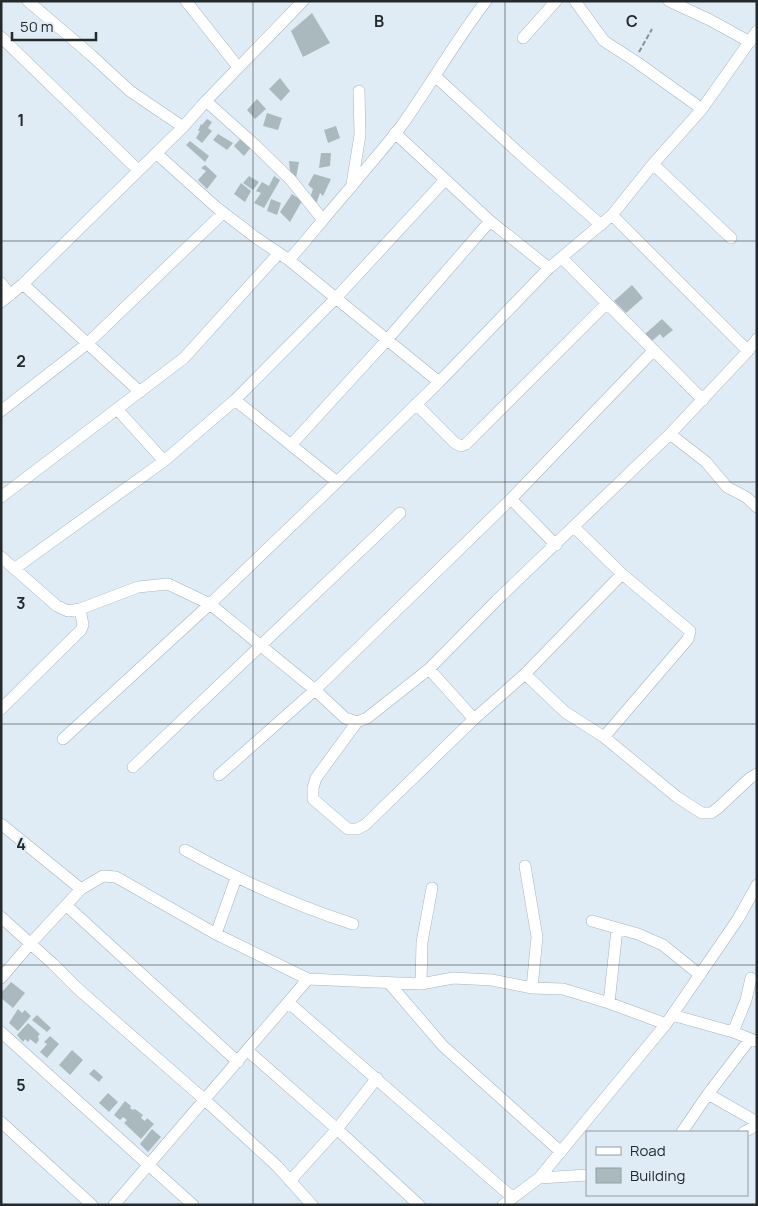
<svg xmlns="http://www.w3.org/2000/svg" width="758" height="1206" viewBox="0 0 758 1206" font-family="Manrope,sans-serif">
<rect width="100%" height="100%" fill="#dfecf5"/>
<path fill="#aab9be" d="M312 13 330 43 303 57 291 31Z
M280 78 290 91 281 101 269 89Z
M257 99 266 109 255 119 247 110Z
M267 113 282 118 278 130 263 126Z
M207 119 212 122 208 128 212 131 202 143 196 138 200 131H198L201 124 202 125Z
M336 126 340 138 328 143 324 130Z
M218 134 233 143 227 150 213 140Z
M242 137 252 146 244 156 234 146Z
M190 141 209 156 205 162 186 145Z
M321 153H331L330 166 319 168Z
M289 161 299 162 296 178 291 180Z
M205 165 217 176 207 189 198 180 206 171 201 168Z
M314 174 331 179 323 196 320 193 314 210 310 198 313 189 308 185Z
M249 176 259 182 253 190 243 183Z
M274 176 280 180 264 208 254 203 261 193 256 191 262 182 269 186Z
M241 183 251 191 245 202 234 194Z
M292 194 302 201 290 222 280 212Z
M271 199 281 203 277 215 267 211Z
M632 285 643 298 626 313 614 301Z
M662 319 673 330 663 338 660 334 652 341 645 334Z
M11 982 25 993 13 1008 1 998V993Z
M18 1009 22 1013 25 1010 31 1016 18 1031 9 1023Z
M37 1015 51 1028 47 1032 32 1020Z
M28 1023 40 1034 38 1036 39 1040 36 1044 30 1039 28 1042 25 1039 23 1042 17 1035Z
M50 1036 59 1044 47 1058 40 1052 47 1044 44 1042Z
M72 1050 83 1060 70 1075 59 1065Z
M94 1069 103 1077 99 1082 89 1074Z
M108 1093 118 1102 109 1112 99 1103Z
M125 1101 131 1106 130 1108 133 1110 135 1109 143 1115 141 1118 145 1121 147 1118 154 1124 141 1139 124 1123 127 1120 123 1117 120 1120 114 1115Z
M152 1129 161 1137 148 1152 140 1144Z"/>
<g fill="none" stroke-linecap="round" stroke-linejoin="round">
<g stroke="#a8b4bc" stroke-width="12">
<path id="street" d="M28 1 91 55 130 91 183 127
M186 1 238 67
M575 1 604 41 635 61 702 109
M669 1 710 20 750 42
M1 37 138 170
M523 38 556 1
M435 76 520 154 601 225
M206 101 255 145 291 180 323 220
M395 133 490 221 549 268
M156 153 216 207 255 237 289 260 439 382
M653 164 731 238
M352 184 360 135 359 91
M612 215 748 351
M562 258 703 400
M289 260C310 236 330 211 351 187 368 166 386 146 402 125 431 84 456 40 486 1
M1 283 10 295
M23 284 140 392
M1 302 23 284 183 127 206 101 303 1
M416 404 455 443 461 446 466 444 607 303
M117 409 164 461
M1 411 88 343 223 213
M670 434 706 462 727 487 746 497 757 507
M291 445 386 341 490 221
M337 482 235 400 335 299 445 180
M1 497 184 358 279 253
M511 499 556 545
M574 527 622 574 690 631 688 639 604 737
M1 557 57 606 68 611 80 609 138 587 168 584 210 604 315 690 345 718 357 722 367 718 429 669 497 600 670 434 748 351 757 339
M14 569 164 461 235 400
M429 669 474 719
M525 674 565 712 604 737 677 797 702 813H711L718 808 750 778 757 774
M1 709 81 630 83 625 80 609
M357 722 316 778 313 788V799L348 829H357L365 825 474 719 525 674 622 574
M63 739 210 604 337 482 439 382 549 268 612 215 653 164 702 109 757 31
M133 767 400 513
M219 775 315 690 511 499 654 350
M1 824 81 889
M185 850C239 880 294 905 353 924
M525 866 537 937 532 988
M67 906 238 1062
M1 917 53 964 77 988 205 1100 277 1166 312 1205
M592 921 638 934 663 945 700 975
M216 934 236 878
M1 978 30 944 81 889 103 876 116 877 216 934 308 979 421 984 453 978 492 980 532 988 563 989 609 1003 666 1024
M389 983 443 1046 561 1152
M421 984 422 942 432 888
M289 1003 513 1198
M609 1003 617 929
M672 1015 733 1032 756 1041
M1 1032 193 1205
M733 1032 746 1000 751 978
M248 1051 337 1129 419 1205
M708 1094 757 1122
M1 1122 92 1205
M682 1132 708 1094 750 1039
M744 1132 757 1125
M539 1178 587 1175
M290 1181 337 1129 377 1078
M114 1205 308 979
M503 1205 539 1178 666 1024 738 919 757 885"/>
</g>
<path stroke="#868f95" stroke-width="2" stroke-dasharray="5 2.5" stroke-linecap="butt" d="M639 52 652 29"/>
<use href="#street" stroke="#fff" stroke-width="11"/>
</g>
<path fill="none" stroke="#24292c" stroke-width="1" stroke-opacity="0.55" d="M253 1V1205M505 1V1205M1 241H757M1 482H757M1 724H757M1 965H757"/>
<g font-size="16" text-anchor="middle" font-weight="bold" fill="#24292c" stroke="#dfecf5" stroke-width="4" stroke-linejoin="round" paint-order="stroke">
<text x="379" y="27">B</text>
<text x="632" y="27">C</text>
<text x="21" y="126">1</text>
<text x="21" y="367">2</text>
<text x="21" y="609">3</text>
<text x="21" y="850">4</text>
<text x="21" y="1091">5</text>
</g>
<rect width="758" height="1206" fill="none" stroke="#24292c" stroke-width="5"/>
<rect x="586" y="1131" width="162" height="65" fill="#dfecf5" stroke="#949ea5"/>
<rect x="596" y="1147" width="25" height="8" fill="#ffffff" stroke="#949ea5"/>
<text x="630" y="1156" font-size="15" fill="#24292c">Road</text>
<rect x="596" y="1168" width="25" height="15" fill="#aab9be" stroke="#949ea5"/>
<text x="630" y="1181" font-size="15" fill="#24292c">Building</text>
<path d="M12 32v8h84v-8" fill="none" stroke="#24292c" stroke-width="2.5"/>
<text x="20" y="32" font-size="15" fill="#24292c" stroke="#dfecf5" stroke-width="4" paint-order="stroke">50 m</text>
</svg>
